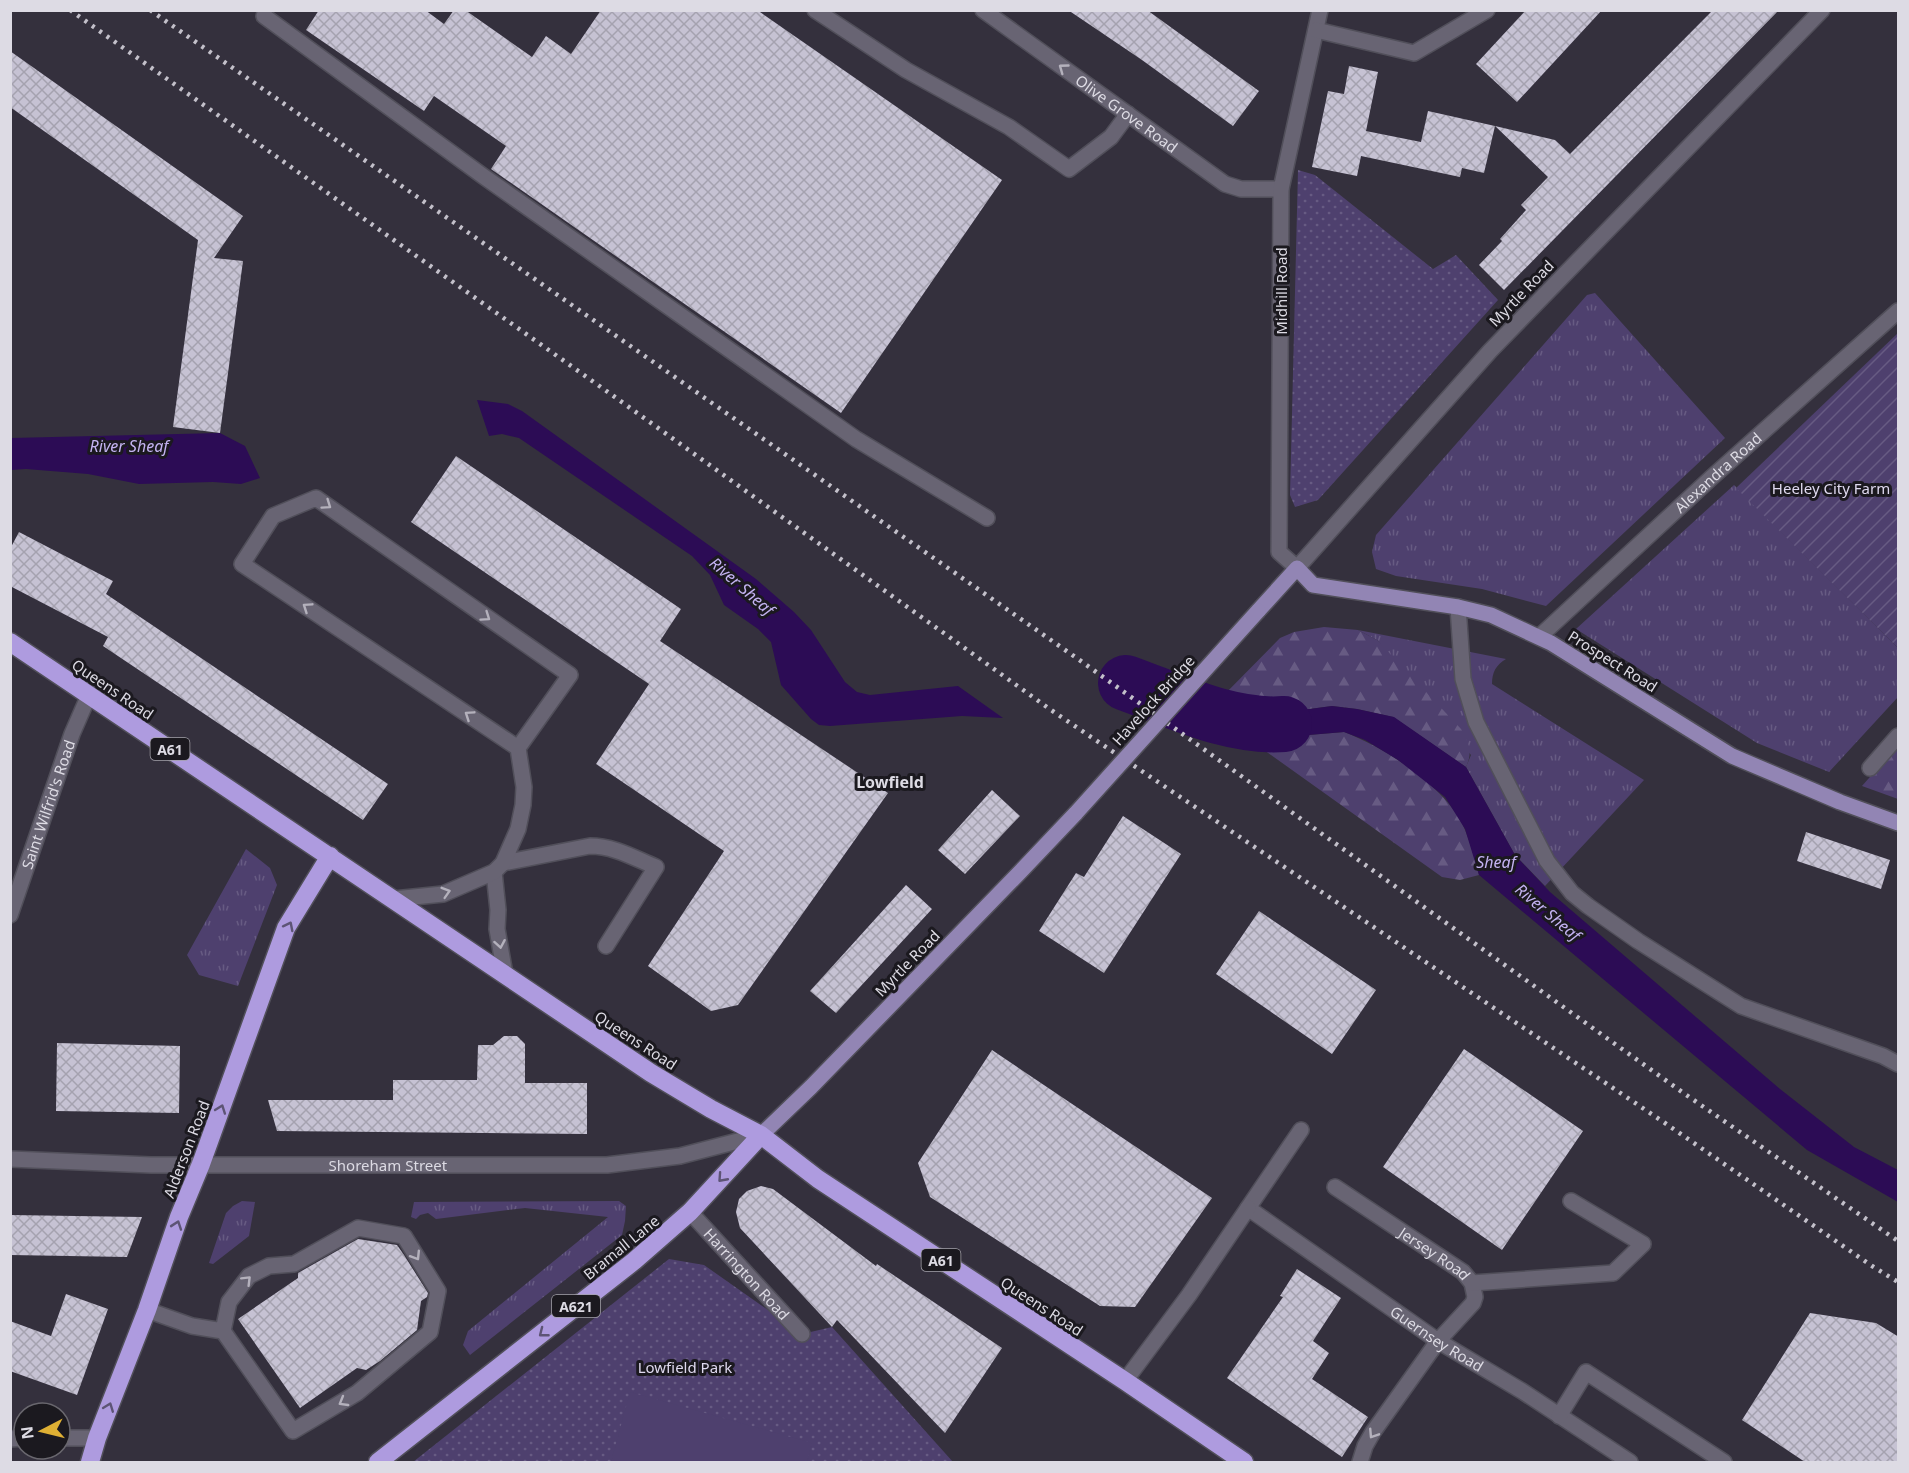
<svg xmlns="http://www.w3.org/2000/svg" width="1909" height="1473" viewBox="0 0 1909 1473" font-family="'Noto Sans',sans-serif">
<defs>
<pattern id="grass-tufts" width="24" height="20" patternUnits="userSpaceOnUse" patternTransform="scale(1.5)"><rect width="24" height="20" fill="#4e406e"/><path d="M3 7l-1-3M5 7V3M7 7l1-3M15 17l-1-3M17 17v-4M19 17l1-3" fill="none" stroke="#675b83"/></pattern>
<pattern id="forest-firs" width="22" height="20" patternUnits="userSpaceOnUse" patternTransform="scale(1.5)"><rect width="22" height="20" fill="#4e406e"/><path d="M5 1l3.5 6h-7zM16 11l3.5 6h-7z" fill="#675b83"/></pattern>
<pattern id="park-dots" width="8" height="8" patternUnits="userSpaceOnUse" patternTransform="scale(1.5)"><rect width="8" height="8" fill="#4e406e"/><path d="M2 2h.1M6 6h.1" fill="none" stroke="#675b83" stroke-width="1.8" stroke-linecap="round"/></pattern>
<pattern id="garden-furrows" width="10" height="10" patternUnits="userSpaceOnUse" patternTransform="scale(1.5)"><rect width="10" height="10" fill="#4e406e"/><path d="M-1 1l2-2M0 10L10 0M9 11l2-2" fill="none" stroke="#675b83"/></pattern>
<pattern id="building-cross-hatch" width="8" height="8" patternUnits="userSpaceOnUse" patternTransform="scale(1.5)"><rect width="8" height="8" fill="#c6c2d3"/><path d="M0 0l8 8M0 8l8-8" fill="none" stroke="#a5a2af"/></pattern>
</defs>
<rect width="100%" height="100%" fill="#34303d"/>
<path fill="url(#grass-tufts)" d="M1595 293 1725 438 1546 606 1482 589 1396 576 1376 569 1372 552 1376 535 1587 295Z
M1734 485 1898 648V697L1829 772 1757 743 1576 629Z
M1358 630 1506 659C1496 665 1492 672 1492 684L1644 780 1545 886 1515 855 1466 767 1471 755 1377 640Z
M246 849 270 868 277 885 238 986 199 975 187 955Z
M242 1201 255 1202 249 1236 213 1264 209 1263 226 1213 233 1206Z
M619 1201 626 1206 625 1221 622 1235 470 1355 463 1345 468 1331 608 1217 525 1208 436 1219 428 1213 420 1215 416 1219 411 1217 414 1202Z"/>
<path fill="url(#forest-firs)" d="M1324 627 1358 630 1377 640 1461 729C1469 743 1473 752 1466 767L1393 717 1357 709 1332 706 1272 714 1261 713 1219 700 1280 638 1294 632Z
M1344 732C1386 748 1448 788 1465 830 1471 844 1475 861 1479 875L1460 880 1442 877 1250 740Z
M1898 745V799L1862 786Z"/>
<path fill="url(#park-dots)" d="M1298 170 1315 175 1433 269 1456 255 1498 300 1318 500 1295 507 1290 495Z
M669 1259 704 1265 802 1334 832 1327 953 1462H413Z"/>
<path fill="url(#garden-furrows)" d="M1898 333V648L1736 488Z"/>
<path fill="#4e406e" d="M630 1392 812 1443 807 1462H611Z"/>
<path fill="#2c0c55" d="M477 400 508 404 522 411 756 579 794 612 811 630 845 682 857 692 870 695 958 686 1003 718 962 716 830 726 819 725 811 719 781 685 771 642 758 629 724 605 710 575 692 556 519 438 502 434 489 436Z
M220 433 245 446 260 478 241 484 213 482 139 484 88 474 26 469 11 470V438Z
M1219 700 1261 713 1272 714 1332 706 1357 709 1394 717 1466 767 1515 855 1550 892 1780 1089 1854 1147 1898 1170V1202L1807 1150 1479 875 1465 829 1445 797 1398 760 1365 740 1344 732 1250 740 1201 722Z"/>
<g fill="none" stroke-linecap="round" stroke-linejoin="round">
<path stroke="#2c0c55" stroke-width="56" d="M1126 683C1176 701 1230 728 1284 724"/>
</g>
<path fill="url(#building-cross-hatch)" d="M319 10H425L444 24 454 10H465L532 57 546 36 571 54 601 10H757L1002 180 841 413 491 169 506 146 434 96 424 111 306 30Z
M1068 10H1147L1259 91 1233 126 1142 60Z
M1526 10H1602L1517 102 1476 64Z
M1713 10H1779L1504 290 1479 265 1502 241 1500 239 1526 210 1521 205 1548 177 1495 126 1555 140 1570 154Z
M10 51 243 216 214 258 243 261 220 433 173 427 198 240 10 107Z
M1349 66 1378 72 1366 131 1421 142 1428 111 1495 126 1484 173 1462 168 1460 177 1361 156 1357 176 1312 167 1328 91 1344 94Z
M456 456 681 609 660 641 888 793 738 1005 711 1011 648 966 724 851 596 764 649 684 411 522Z
M19 532 113 581 106 594 388 784 363 820 103 646 108 637 10 586V549Z
M992 790 1020 816 965 874 938 850Z
M1123 816 1181 854 1104 973 1039 931 1076 873 1084 877Z
M1806 832 1890 860 1881 889 1797 861Z
M906 885 932 909 836 1013 810 991Z
M1259 911 1376 990 1332 1054 1216 974Z
M504 1036H517L525 1044V1083H587V1134L277 1131 268 1100H393V1080H477L478 1045H493Z
M57 1043 180 1046 179 1113 56 1111Z
M1464 1049 1583 1131 1502 1250 1383 1167Z
M992 1050 1212 1198 1135 1307 1100 1306 930 1197 918 1163Z
M761 1186 773 1189 876 1266 877 1264 1002 1348 945 1433 837 1320 832 1327 740 1228 736 1212 739 1199 747 1191Z
M10 1215 142 1217 127 1257 10 1255Z
M358 1239 397 1245 404 1255 428 1293 427 1297 421 1301 417 1330 380 1361 366 1370 357 1368 300 1408 238 1319 298 1278V1273Z
M1297 1269 1341 1298 1313 1341 1329 1353 1312 1379 1368 1417 1342 1457 1227 1378 1283 1297 1280 1296Z
M66 1294 108 1309 77 1395 10 1371V1321L51 1336Z
M1810 1313 1876 1323 1899 1337V1462H1805L1742 1420Z"/>
<g fill="none" stroke-linecap="round" stroke-linejoin="round">
<g stroke="#514f5a" stroke-width="18">
<g id="minor">
<path d="M815 10 906 70 1009 127 1069 169 1111 137 1128 114"/>
<path id="s1" d="M983 10 1225 184 1241 189H1281"/>
<path d="M1320 10 1281 189 1279 552 1297 568 1490 351 1822 10"/>
<path d="M264 16 483 176 856 439 987 518"/>
<path d="M1316 30 1414 53 1487 10"/>
<path d="M1458 607 1463 679 1476 722 1547 861 1572 893 1588 906 1638 941 1741 1006 1883 1056 1898 1064"/>
<path id="s2" d="M1539 637 1711 478 1898 311"/>
<path d="M1870 768 1898 736"/>
<path d="M503 863 590 846C614 846 634 858 656 867L606 946"/>
<path d="M494 872 498 910 497 929 505 974"/>
<path d="M394 899 443 894 494 872 503 863 518 829 523 805 524 787 518 748 242 564 273 516 316 498 570 675 518 748"/>
<path id="s3" d="M10 915 72 734 89 695"/>
<path id="s4" d="M1301 1130 1248 1208 1438 1341 1522 1391 1630 1462"/>
<path id="s5" d="M10 1159 151 1165H607L680 1156 761 1135"/>
<path id="s6" d="M1335 1187 1463 1272 1472 1283 1475 1297 1473 1303 1438 1341 1373 1432 1365 1446 1360 1462"/>
<path id="s7" d="M690 1212 802 1334"/>
<path d="M1472 1283 1613 1273 1643 1244 1571 1201"/>
<path d="M147 1310 192 1326 223 1331 293 1431 357 1393 430 1332 438 1291 404 1236 358 1228 294 1264 269 1266 249 1276 229 1302 223 1331"/>
<path d="M1125 1381 1189 1295 1248 1208"/>
<path d="M1559 1416 1586 1372 1724 1462"/>
<path d="M60 1438H97"/>
<path d="M10 1439 24 1438"/>
</g>
</g>
<g stroke="#514f5a" stroke-width="18">
<path id="major" d="M1258 611 1297 568 1313 585 1458 607 1491 615 1551 643 1732 756 1840 802 1898 823
M761 1135 811 1087 1021 871 1076 813"/>
</g>
<g stroke="#514f5a" stroke-width="21">
<path id="highway" d="M10 642 651 1073 711 1109 761 1135 818 1179 1125 1381 1244 1462
M90 1462 97 1438 147 1310 179 1217 201 1164 286 928 330 856
M378 1462 634 1261 690 1212 761 1135"/>
</g>
<use href="#minor" stroke="#686473" stroke-width="15"/>
<use href="#major" stroke="#9285b4" stroke-width="15"/>
<use href="#highway" stroke="#ae9bdf" stroke-width="18"/>
<path stroke="#c3c0ca" stroke-width="4.5" stroke-dasharray="3 6" stroke-linecap="butt" d="M70 10 612 395 1051 710 1662 1121 1872 1266 1898 1282
M150 10 1078 659 1682 1092 1898 1241"/>
<g stroke="#514f5a" stroke-width="18" stroke-linecap="butt">
<path id="major-bridge" d="M1076 813 1258 611"/>
</g>
<use href="#major-bridge" stroke="#9285b4" stroke-width="15"/>
</g>
<defs><path id="oneway-chevron" d="M-2-3.5L2.5 0L-2 3.5" fill="none" stroke-width="1.6" stroke-linecap="round" stroke-linejoin="round" transform="scale(1.5)"/></defs>
<g stroke="#b4b1bc">
<use href="#oneway-chevron" transform="translate(1063 68) rotate(-144)"/>
<use href="#oneway-chevron" transform="translate(327 505) rotate(35)"/>
<use href="#oneway-chevron" transform="translate(307 607) rotate(-146)"/>
<use href="#oneway-chevron" transform="translate(486 617) rotate(35)"/>
<use href="#oneway-chevron" transform="translate(469 715) rotate(-146)"/>
<use href="#oneway-chevron" transform="translate(446 892) rotate(-17)"/>
<use href="#oneway-chevron" transform="translate(500 944) rotate(80)"/>
<use href="#oneway-chevron" transform="translate(416 1256) rotate(58)"/>
<use href="#oneway-chevron" transform="translate(247 1280) rotate(-45)"/>
<use href="#oneway-chevron" transform="translate(343 1402) rotate(150)"/>
<use href="#oneway-chevron" transform="translate(1373 1434) rotate(123)"/>
</g>
<g stroke="#5d5475">
<use href="#oneway-chevron" transform="translate(289 926) rotate(-63)"/>
<use href="#oneway-chevron" transform="translate(221 1109) rotate(-70)"/>
<use href="#oneway-chevron" transform="translate(722 1178) rotate(132)"/>
<use href="#oneway-chevron" transform="translate(177 1225) rotate(-71)"/>
<use href="#oneway-chevron" transform="translate(543 1333) rotate(142)"/>
<use href="#oneway-chevron" transform="translate(109 1407) rotate(-69)"/>
</g>
<g text-anchor="middle" dominant-baseline="central" stroke-width="6" stroke-linejoin="round" paint-order="stroke">
<g fill="#1b191f" stroke="#a3a1a9" stroke-width="1.5">
<rect x="150.5" y="738" width="39" height="22" rx="4.5"/>
<rect x="921.5" y="1249" width="39" height="22" rx="4.5"/>
<rect x="552" y="1295" width="48" height="22" rx="4.5"/>
</g>
<g font-size="14" font-weight="bold" fill="#dddbe4">
<text x="170" y="749">A61</text>
<text x="941" y="1260">A61</text>
<text x="576" y="1306">A621</text>
</g>
<g font-size="15" fill="#dddbe4" stroke="#1b191f">
<text stroke="none"><textPath href="#s1" startOffset="177">Olive Grove Road</textPath></text>
<text transform="translate(1281 291) rotate(-90)">Midhill Road</text>
<text transform="translate(1521 293) rotate(-46)">Myrtle Road</text>
<text stroke="none"><textPath href="#s2" startOffset="243">Alexandra Road</textPath></text>
<text transform="translate(1613 661) rotate(32)">Prospect Road</text>
<text transform="translate(113 689) rotate(34)">Queens Road</text>
<text transform="translate(1153 700) rotate(-48)">Havelock Bridge</text>
<text stroke="none"><textPath href="#s3" startOffset="117">Saint Wilfrid's Road</textPath></text>
<text transform="translate(907 963) rotate(-46)">Myrtle Road</text>
<text transform="translate(636 1040) rotate(33)">Queens Road</text>
<text transform="translate(186 1149) rotate(-69)">Alderson Road</text>
<text stroke="none"><textPath href="#s5" startOffset="378">Shoreham Street</textPath></text>
<text transform="translate(621 1247) rotate(-39)">Bramall Lane</text>
<text stroke="none"><textPath href="#s6" startOffset="120">Jersey Road</textPath></text>
<text stroke="none"><textPath href="#s7" startOffset="84">Harrington Road</textPath></text>
<text transform="translate(1042 1306) rotate(33)">Queens Road</text>
<text stroke="none"><textPath href="#s4" startOffset="324">Guernsey Road</textPath></text>
</g>
<g font-size="15" fill="#dfd9ef" stroke="#1b191f">
<text x="1831" y="488">Heeley City Farm</text>
<text x="685" y="1367">Lowfield Park</text>
</g>
<g font-size="16" font-style="italic" fill="#c4b3f2" stroke="#1b191f">
<text x="129" y="446">River Sheaf</text>
<text transform="translate(742 586) rotate(41)">River Sheaf</text>
<text x="1496" y="862">Sheaf</text>
<text transform="translate(1548 912) rotate(40)">River Sheaf</text>
</g>
<g font-size="16" font-weight="bold" fill="#dddbe4" stroke="#1b191f">
<text x="890" y="782">Lowfield</text>
</g>
</g>
<rect width="1909" height="1473" fill="none" stroke="#dddbe4" stroke-width="24"/>
<g transform="translate(42 1431) rotate(263)"><circle r="28" fill="#1b191f" stroke="#69676e" stroke-width="1.5"/>
<path d="M0-4.5L10 22L0 15L-10 22Z" fill="#dfb034"/>
<text y="-9" font-size="16" font-weight="bold" text-anchor="middle" fill="#dddbe4">N</text>
</g>
</svg>
